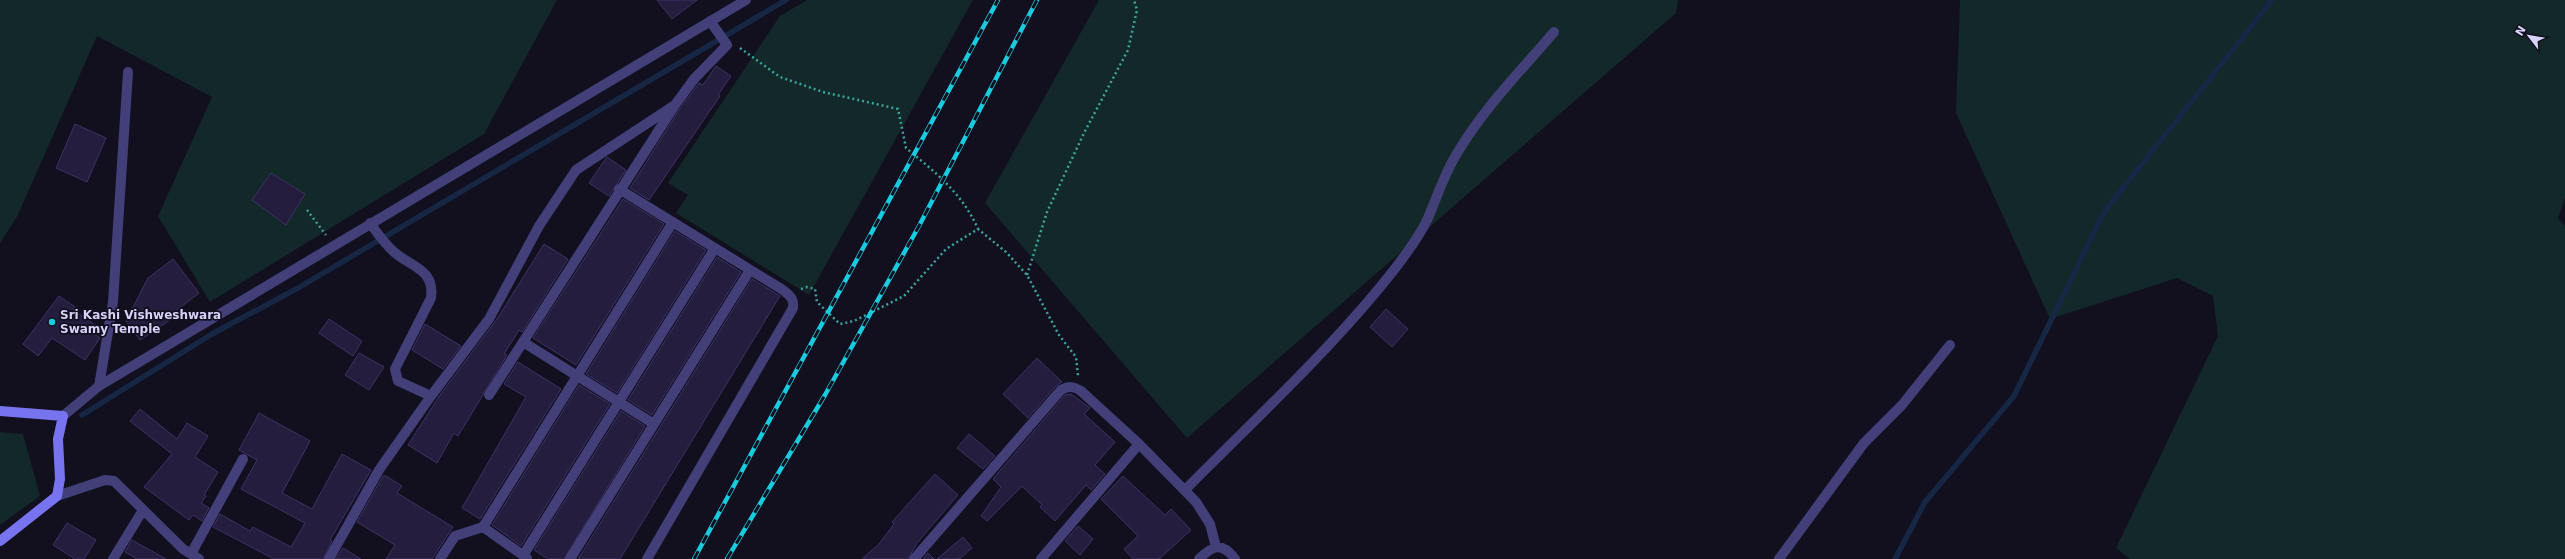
<svg xmlns="http://www.w3.org/2000/svg" width="2565" height="559" viewBox="0 0 2565 559" font-family="'DejaVu Sans',sans-serif">
<rect width="100%" height="100%" fill="#120f1f"/>
<path fill="#132828" d="M0 0H557L484 134 210 302 158 216 212 97 97 36 17 217 0 243Z
M807 0H973L809 295 676 213 688 195 668 183 780 16Z
M1099 0H1678L1676 13 1187 438 985 203Z
M1960 0H2565V198L2558 218 2565 226V559H2130L2116 548 2218 336 2213 296 2177 278 2050 319 1956 113Z
M0 432 23 434 40 496 0 525Z"/>
<g fill="none" stroke-linecap="round" stroke-linejoin="round">
<path stroke="#152744" stroke-width="5.5" d="M82 415 212 334 298 288 786 0
M1895 559 1925 502 2014 396 2104 212 2272 0"/>
</g>
<path fill="#241d3e" stroke="#3d3267" d="M657 0H697L672 19Z
M716 66 731 76 718 95 720 96 649 200 630 188 679 110 699 83 703 85Z
M75 124 106 138 87 182 56 168Z
M607 157 626 170 609 196 589 183Z
M271 173 305 194 286 225 252 200Z
M623 199 664 224 576 365 533 338Z
M675 231 706 250 617 393 586 374Z
M544 244 568 259 522 332 519 330 504 354 507 355 458 436 454 433 437 463 408 445 440 395 497 319Z
M717 257 741 272 652 415 628 400Z
M173 259 199 293 177 310 179 314 140 340 126 321 148 278Z
M752 279 780 296 620 559H578Z
M59 296 75 307 73 310 98 327 94 334 100 338 85 360 52 338 38 356 23 344Z
M1386 309 1408 329 1392 347 1370 327Z
M329 319 362 341 353 356 319 333Z
M425 324 461 346 443 369 412 350Z
M359 353 384 367 369 390 345 375Z
M1037 358 1062 382 1056 386 1028 418 1003 394Z
M518 362 561 389 480 519 462 508 526 397 504 384Z
M579 385 610 404 521 546 492 525Z
M1071 394 1090 408 1084 414 1115 442 1095 465 1105 474 1091 490 1086 485 1055 521 1040 507 1042 505 1022 486 987 521 981 516 1001 487 993 479 1065 395Z
M140 409 177 439 187 423 208 436 195 457 218 472 204 495 206 496 201 503 209 508 202 521 193 515 189 520 144 487 172 454 130 421Z
M621 411 645 426 564 559H548L534 550Z
M259 413 310 441 282 493 312 509 342 454 371 470 330 540 332 541 323 559H274L213 527 220 514 250 531 253 527 291 547 305 523 241 489 257 460 239 450Z
M969 434 995 456 983 469 957 448Z
M935 474 958 495 917 543 908 559H862L879 544 894 524 892 522Z
M383 476H386L402 486 397 493 453 527 432 559H386L395 545 357 522Z
M1123 476 1165 515 1171 509 1191 530 1159 559H1133L1124 549 1138 536 1101 499Z
M67 523 96 540 84 559H75L53 545Z
M1078 526 1093 539 1080 555 1065 541Z
M963 537 972 548 959 559H937Z
M132 540 166 559H137L125 552Z
M343 548 361 559H336Z
M928 553 934 559H923Z"/>
<g fill="none" stroke-linecap="round" stroke-linejoin="round">
<path stroke="#3ba59f" stroke-width="2.5" stroke-dasharray="2 3" stroke-linecap="butt" d="M740 48 780 77 823 92 898 109 906 148C934 171 963 194 978 229
M307 210 326 235
M1027 275 1047 212 1084 133 1128 50 1137 10 1134 0
M801 289 807 287 815 289 817 302 840 324 854 321 904 296 946 249 978 229 1006 252 1027 275 1059 335 1076 357 1078 376"/>
<path stroke="#423f79" stroke-width="10" d="M99 386 113 302 128 72"/>
<path stroke="#423f79" stroke-width="10" d="M619 189 783 290C790 296 794 298 793 308L647 559
M370 223C377 233 385 244 394 252 411 267 435 269 431 298L395 369 398 381 431 396
M523 342 654 424
M489 395 675 105 694 79 727 45 710 21
M63 416 99 386 746 0
M1185 490C1256 418 1334 347 1397 266 1408 251 1420 236 1428 218 1437 197 1444 175 1456 155 1482 110 1520 72 1554 32
M57 496 105 480 114 481 183 549 199 559
M483 527 527 558
M191 554 243 459
M524 554 715 248
M113 559 143 510
M329 559 379 470 431 396 489 319 539 226 576 170 675 105
M440 559 455 536 483 527 673 222
M570 559 750 270
M914 559 1061 390C1069 386 1073 386 1081 391L1139 444 1196 502 1210 524 1216 547
M1041 559 1139 444
M1199 559C1213 545 1222 542 1235 559
M1779 559 1864 443 1902 405 1950 345"/>
<path stroke="#7874ef" stroke-width="10" d="M0 411 63 416 58 439 60 479 57 496 0 541"/>
<g stroke="#19cbdf" stroke-width="4.5">
<path id="rail" d="M694 559 998 0
M727 559 825 395 919 226 1037 0"/>
</g>
<use href="#rail" stroke="#120f1f" stroke-width="3" stroke-dasharray="9" stroke-linecap="butt"/>
</g>
<circle fill="#19cbdf" stroke="#120f1f" stroke-width="1.5" cx="52" cy="322" r="4"/>
<g text-anchor="middle" dominant-baseline="central" stroke-width="3.5" stroke-linejoin="round" paint-order="stroke">
<g font-size="12" font-weight="bold" fill="#d7d2fa" stroke="#120f1f" text-anchor="start">
<text x="60" y="315">Sri Kashi Vishweshwara<tspan x="60" dy="14">Swamy Temple</tspan></text>
</g>
</g>
<g transform="translate(2529 36) rotate(301)" stroke="#120f1f" stroke-width="3" paint-order="stroke">
<path d="M0-3L7 15L0 10L-7 15Z" fill="#d7d2fa"/>
<text y="-6" font-size="11" font-weight="bold" text-anchor="middle" fill="#d7d2fa">N</text>
</g>
</svg>
